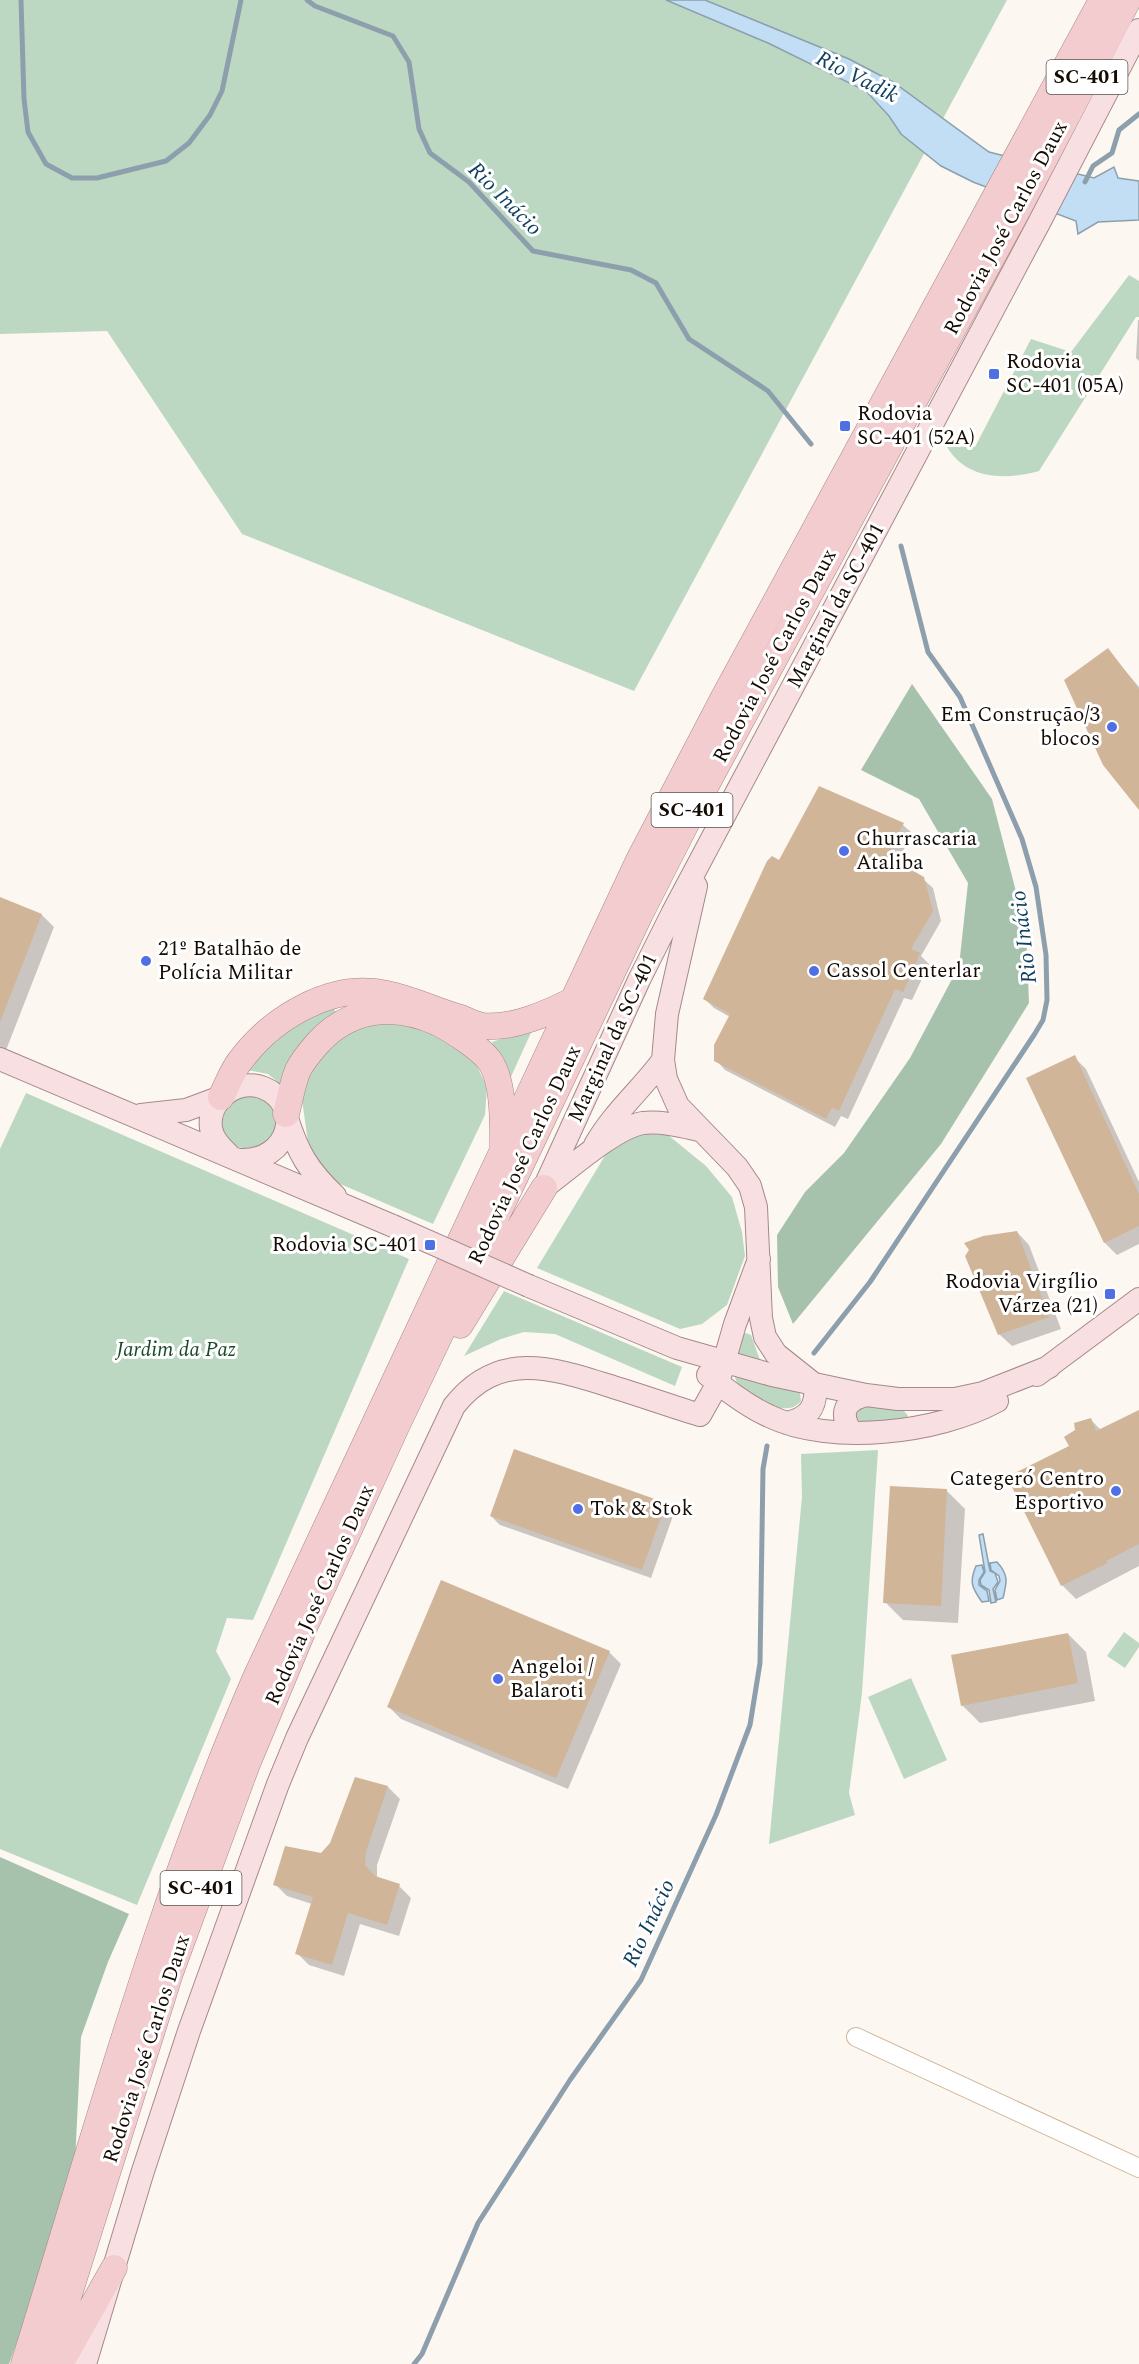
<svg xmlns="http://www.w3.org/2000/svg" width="1139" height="2364" viewBox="0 0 1139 2364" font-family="Spectral,serif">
<rect width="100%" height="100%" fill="#fdf7f1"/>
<path fill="#bcd8c3" d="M0 0H1007L634 691 242 534 107 331 0 334Z
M1129 275 1139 281V317H1136L1039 471C1003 481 963 479 945 443L948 433 975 447 1031 339 1071 352Z
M328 1009H334L336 1014 285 1088 268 1074 247 1070C269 1042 296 1022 328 1009Z
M379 1020 407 1021 451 1041 475 1062 487 1087 485 1115 433 1224 331 1180 309 1149 301 1093 312 1062 331 1040Z
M535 1024 504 1092 498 1060 492 1042 516 1034Z
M26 1093 409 1259 253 1620 227 1618 216 1651 231 1679 137 1905 0 1849V1149Z
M222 1122a27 27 0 1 1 54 0a27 27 0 1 1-54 0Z
M643 1134 668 1135 706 1166 732 1197 742 1232 745 1256 727 1305 702 1324 680 1329 537 1268 609 1149Z
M504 1291 682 1367 675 1386 555 1334 524 1332 501 1339 464 1356Z
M746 1333 751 1335 760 1360 738 1354 742 1335Z
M741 1374 796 1388 800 1393 801 1401C787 1421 738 1396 735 1377Z
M863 1404C878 1405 900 1402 908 1416L904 1421 864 1424 854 1417 856 1408Z
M878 1450 862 1693 849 1793 855 1815 769 1844 802 1497 801 1454Z
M1124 1632 1139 1643V1647L1125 1668 1107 1656Z
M911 1678 947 1760 904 1779 868 1697Z"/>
<path fill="#a6c2ad" d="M912 684 992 799 1026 930 1029 1003 941 1144 793 1324 778 1287 777 1235 805 1192 844 1153 910 1058 959 966 968 883 919 799 861 770Z
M0 1857 129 1914 108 1962 81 2037 74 2184 9 2364H0Z"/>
<path fill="#c1def4" stroke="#8d9fac" stroke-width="1.5" d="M666 0H705L849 59 893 82 989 152 1094 178 1114 167 1118 178 1139 181V220L1098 222 1078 234 1076 221 973 182 941 166 901 134 889 116 866 91 768 43Z
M983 1534 990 1571 995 1573 998 1582 993 1589 996 1602 991 1603 989 1590 981 1585 980 1580 985 1572 979 1535Z
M997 1562C1009 1575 1007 1582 1003 1598L997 1600 995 1590 1000 1581 999 1576 991 1570 990 1563Z
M982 1565 984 1572 979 1580V1585L987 1591 989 1601 982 1602C972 1588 969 1582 976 1566Z"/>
<path fill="#0003" d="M1138 320H1139V361L1136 358Z
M1108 650 1139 687V807Z
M820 788 903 825 912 833 897 863 923 879 933 888 941 921 921 956 929 964 912 1000 904 998 848 1119 841 1116 835 1127 725 1070 716 1060 730 1017 714 1008 705 999Z
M0 899 42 915 54 927 3 1058 0 1057Z
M1074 1057 1086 1069 1139 1182V1244L1117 1255 1105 1243 1028 1079Z
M1017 1232 1029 1245 1061 1329 1012 1346 999 1334 971 1250Z
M1139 1412V1566L1076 1599 1062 1585 1071 1447 1090 1419 1101 1430Z
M947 1491 965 1509 958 1623 903 1620 885 1602Z
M665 1504 674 1513 651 1578 500 1525 491 1516Z
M1068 1634 1086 1652 1095 1701 980 1723 962 1705Z
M609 1652 621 1664 568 1789 401 1719 389 1707Z
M356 1779 388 1787 400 1799 377 1865V1878L399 1886 411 1898 399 1936 360 1924 344 1976 309 1965 297 1953 312 1904 287 1896 275 1884 321 1854 331 1844Z"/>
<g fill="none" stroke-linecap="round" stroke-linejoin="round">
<path stroke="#8d9fac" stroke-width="5" d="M21 0 24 99 28 132 46 164 72 178H97L166 161 189 143 210 115 222 91 241 0
M307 0 315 6 393 36 409 62 419 129 430 153 469 182 533 251 631 270 656 283 689 339 768 391 811 444
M1085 182 1093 166 1112 153 1119 130 1139 114
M814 1353 870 1282 1034 1035 1043 1020 1047 1000 1046 955 1036 887 1022 839 960 697 928 652 901 546
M414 2364 422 2354 478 2223 570 2080 641 1980 716 1815 750 1725 760 1663 763 1469 767 1446"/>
</g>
<path fill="#d0b599" d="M1108 648 1139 689V810L1103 765 1064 680Z
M819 786 904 823 887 856 924 877 933 911 911 949 920 953 903 992 895 989 839 1111 832 1108 826 1119 714 1061V1045L730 1014 703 999 767 861 772 856 779 860Z
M0 897 42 914 1 1020H0Z
M1075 1055 1139 1194V1226L1104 1243 1026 1078Z
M1017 1231 1049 1317 998 1335 965 1256 969 1250 964 1243 983 1236Z
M1139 1410V1544L1106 1561 1108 1563 1061 1586 1007 1477 1069 1446 1064 1437 1075 1430 1074 1423 1091 1418 1096 1431Z
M514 1449 666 1503 642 1570 490 1516Z
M890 1486 947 1489 941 1606 883 1603Z
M441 1580 610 1651 556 1778 387 1707Z
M1068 1633 1078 1683 961 1706 951 1655Z
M355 1777 388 1786 366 1852 365 1865 375 1876 400 1884 387 1925 348 1913 332 1965 295 1954 313 1897 273 1885 285 1846 321 1853 330 1843Z"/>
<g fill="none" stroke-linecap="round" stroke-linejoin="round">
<g stroke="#d0b599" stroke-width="20">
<path id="minor" d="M856 2037 1139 2168"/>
</g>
<g stroke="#a58888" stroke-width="24">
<path id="major" d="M696 886 667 1014 663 1060 666 1079 678 1106 737 1167 750 1186 756 1207 761 1318 765 1337 776 1354 815 1385C817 1407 809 1418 787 1423
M0 1059 393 1226
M141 1115 186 1110 221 1097
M287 1118C298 1153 308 1170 335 1196
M595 1145C614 1112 641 1090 663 1060
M229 1155C221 1147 213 1140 211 1128 207 1100 238 1077 264 1088 304 1105 290 1162 240 1160
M546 1186C569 1169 616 1127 643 1123 662 1121 681 1126 699 1130
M544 1188 639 980 672 914 1040 221 1139 30
M529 1286 677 1348 772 1375 866 1395 898 1399H955L983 1393 1049 1367
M708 1375C726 1390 747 1406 769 1416 831 1446 938 1433 997 1401
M1037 1375 1139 1299
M851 1432C839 1412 845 1401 866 1395
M85 2364 142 2174 189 2031 278 1784 297 1738 454 1406C499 1349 553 1368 613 1387 642 1396 671 1406 700 1415L718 1383 735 1324 759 1259"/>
</g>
<g stroke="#a58888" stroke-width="27">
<path id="highway" d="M221 1097C227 1086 232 1071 240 1061 272 1018 332 981 387 994 412 999 436 1011 461 1018 468 1021 475 1025 483 1026 513 1029 548 1013 574 1000
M286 1114C290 1100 292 1084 298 1070 303 1060 310 1052 317 1044 350 1007 394 1003 438 1023 452 1030 480 1048 489 1060 504 1080 503 1123 503 1146
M460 1325 544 1188
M24 2364C96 2133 160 1897 257 1675L639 860 723 699 1102 0
M47 2364 170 1973 247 1764 303 1630 396 1427 640 914 699 798 1018 209 1128 0
M60 2364 114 2268"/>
</g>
<use href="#minor" stroke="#fff" stroke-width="18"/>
<use href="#major" stroke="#f8e0e2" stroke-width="22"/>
<use href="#highway" stroke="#f3cccf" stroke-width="26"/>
<g stroke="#a58888" stroke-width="24" stroke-linecap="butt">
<path id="major-bridge" d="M393 1226 529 1286"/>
</g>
<use href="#major-bridge" stroke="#f8e0e2" stroke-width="22"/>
</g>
<g fill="#4f6fe4" stroke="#fff" stroke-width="2">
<rect x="988" y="368" width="12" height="12" rx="3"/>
<rect x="839" y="420" width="12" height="12" rx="3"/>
<circle cx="1112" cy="727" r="6"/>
<circle cx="844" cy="851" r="6"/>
<circle cx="146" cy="961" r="6"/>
<circle cx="814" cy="971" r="6"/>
<rect x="424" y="1239" width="12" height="12" rx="3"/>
<rect x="1104" y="1288" width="12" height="12" rx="3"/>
<circle cx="1116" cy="1491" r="6"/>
<circle cx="578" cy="1509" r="6"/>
<circle cx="498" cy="1679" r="6"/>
</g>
<g text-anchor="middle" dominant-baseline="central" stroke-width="6" stroke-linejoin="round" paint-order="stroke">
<g fill="#fff" stroke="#5a544f" stroke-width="1.5">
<rect x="1046.5" y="60" width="81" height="34" rx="4.5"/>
<rect x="651.5" y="793" width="81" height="34" rx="4.5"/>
<rect x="160.5" y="1871" width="81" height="34" rx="4.5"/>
</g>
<g font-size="20" font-weight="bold" fill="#140b03">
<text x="1087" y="77">SC-401</text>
<text x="692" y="810">SC-401</text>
<text x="201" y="1888">SC-401</text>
</g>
<g font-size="21" fill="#140b03" stroke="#fff">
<text transform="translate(1006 228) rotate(-62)">Rodovia José Carlos Daux</text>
<text transform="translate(836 606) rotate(-62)">Marginal da SC-401</text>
<text transform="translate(775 656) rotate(-62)">Rodovia José Carlos Daux</text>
<text transform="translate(613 1038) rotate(-65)">Marginal da SC-401</text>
<text transform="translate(525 1155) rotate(-65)">Rodovia José Carlos Daux</text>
<text transform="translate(320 1595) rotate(-66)">Rodovia José Carlos Daux</text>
<text transform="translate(147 2049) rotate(-72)">Rodovia José Carlos Daux</text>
</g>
<g font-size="21" fill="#140b03" stroke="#fff" text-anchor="start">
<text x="1006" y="362">Rodovia<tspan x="1006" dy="24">SC-401 (05A)</tspan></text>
<text x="857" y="414">Rodovia<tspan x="857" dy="24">SC-401 (52A)</tspan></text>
<text x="1100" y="715" text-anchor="end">Em Construção/3<tspan x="1100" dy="24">blocos</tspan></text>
<text x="856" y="839">Churrascaria<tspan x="856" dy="24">Ataliba</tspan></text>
<text x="158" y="949">21º Batalhão de<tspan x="158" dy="24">Polícia Militar</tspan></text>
<text x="826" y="971">Cassol Centerlar</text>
<text x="418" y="1245" text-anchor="end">Rodovia SC-401</text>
<text x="1098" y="1282" text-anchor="end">Rodovia Virgílio<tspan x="1098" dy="24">Várzea (21)</tspan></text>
<text x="1104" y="1479" text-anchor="end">Categeró Centro<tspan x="1104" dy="24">Esportivo</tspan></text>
<text x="590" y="1509">Tok &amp; Stok</text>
<text x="510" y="1667">Angeloi /<tspan x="510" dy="24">Balaroti</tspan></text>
</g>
<g font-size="21" font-style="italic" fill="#19492a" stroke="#fff">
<text x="176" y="1350">Jardim da Paz</text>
</g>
<g font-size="22" font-style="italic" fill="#0e3e5d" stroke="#fff">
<text transform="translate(857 77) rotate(27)">Rio Vadik</text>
<text transform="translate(505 199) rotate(45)">Rio Inácio</text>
<text transform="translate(1024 937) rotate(-97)">Rio Inácio</text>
<text transform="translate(649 1923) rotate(-65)">Rio Inácio</text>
</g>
</g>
</svg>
